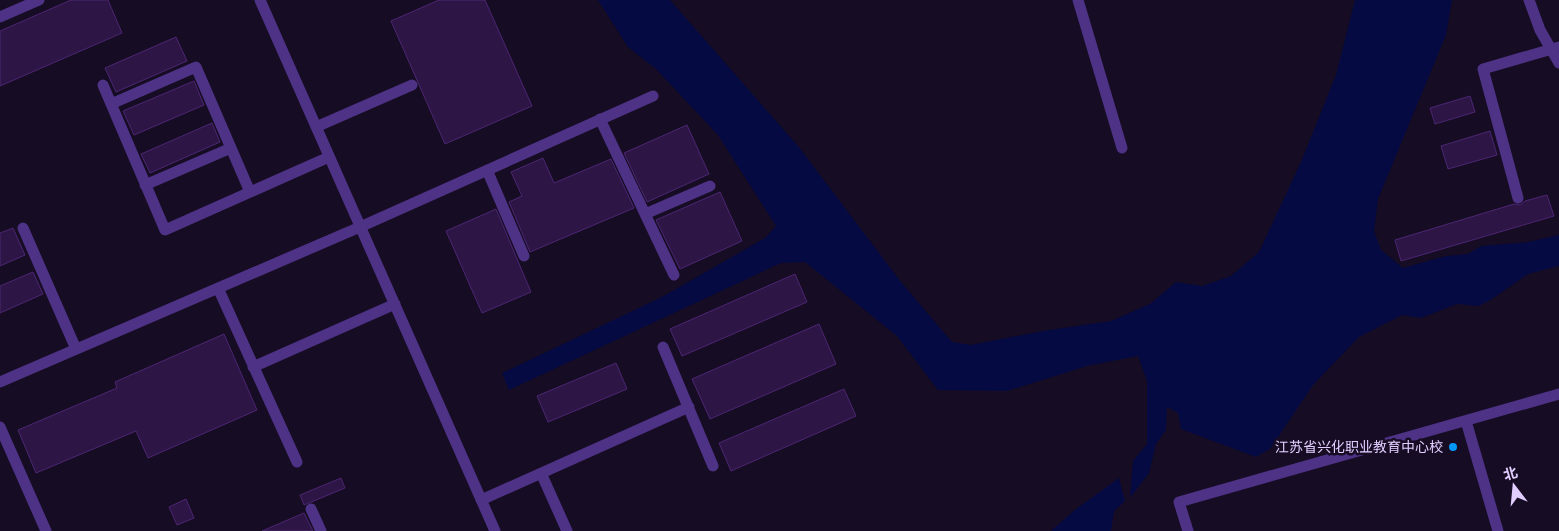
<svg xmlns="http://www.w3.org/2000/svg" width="1559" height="531" viewBox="0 0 1559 531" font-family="Ubuntu,'Noto Sans SC',sans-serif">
<rect width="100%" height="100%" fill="#160c23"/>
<path fill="#050a42" d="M598 0H670L798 146 901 282 952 342 971 345 1043 331 1111 321 1150 304 1176 282 1202 286 1231 276 1259 252 1301 162 1336 75 1355 0H1452L1446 35 1378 199 1374 231 1381 250 1403 268 1446 256 1468 254 1481 246 1528 242 1559 235V266L1528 274 1492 299 1479 306 1457 304 1421 318 1402 315 1359 337 1313 385 1270 449 1256 457 1181 429 1178 413 1167 407 1166 430 1156 444 1149 473 1130 498 1133 461 1147 444V381L1138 356 1087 366 1007 391 938 390 897 336 805 262 781 263 509 390 502 373 662 297 765 238 776 226 718 135 656 69 628 47Z
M1119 478 1125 501 1114 511 1111 531H1051L1076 509Z"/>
<path fill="#2d1645" stroke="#4c2673" d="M71 0H108L122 33 0 86V31Z
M439 0H485L532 106 445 144 391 21Z
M176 37 187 61 116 92 105 68Z
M194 81 204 105 134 135 123 111Z
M1470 96 1475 112 1435 124 1430 108Z
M212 123 220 142 150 173 141 154Z
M687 125 709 174 647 202 624 153Z
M1490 131 1497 155 1448 169 1441 146Z
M543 158 554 183 611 159 634 208 530 252 509 202 522 196 511 172Z
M720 192 742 241 680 269 656 220Z
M1547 195 1554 216 1401 261 1395 240 1514 204 1520 205 1525 201Z
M496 209 531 292 482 313 446 231Z
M13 228 25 255 0 266V233Z
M33 272 43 294 0 313V286Z
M795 274 807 302 682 356 670 329Z
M819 324 836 364 710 419 692 379Z
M224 334 257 410 148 458 136 431 36 473 18 430 117 388 115 382Z
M616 363 627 389 548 422 537 396Z
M844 389 856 416 731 471 719 443Z
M341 478 345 488 304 505 300 495Z
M186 499 194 518 177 525 169 507Z
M304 513 313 531H262Z"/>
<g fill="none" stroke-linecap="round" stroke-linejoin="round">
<path stroke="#4e3286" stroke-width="11" d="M260 0 495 531
M1078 0 1122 148
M1529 0 1540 30 1559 63
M0 17 39 0
M103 85 165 230 329 157
M111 104 196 67 250 192
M600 119 674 275
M316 127 412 85
M487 170 524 256
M145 185 231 148
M1518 198 1483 69 1559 47
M645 214 710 186
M23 228 76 349
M218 288 297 462
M663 347 713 466
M253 367 395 304
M0 382 360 227 653 96
M1466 421 1498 531
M0 427 46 531
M541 473 567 531
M481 500 689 407
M311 509 321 531
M1188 531 1179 502 1559 394"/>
</g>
<circle fill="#0097f8" stroke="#160c23" stroke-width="2" cx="1453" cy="447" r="5"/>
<g text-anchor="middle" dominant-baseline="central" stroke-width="5" stroke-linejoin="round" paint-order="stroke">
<g font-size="14" fill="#e1cdff" stroke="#160c23" text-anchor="end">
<text x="1443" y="447">江苏省兴化职业教育中心校</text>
</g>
</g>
<g transform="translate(1514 486) rotate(344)" stroke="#160c23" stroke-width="4" paint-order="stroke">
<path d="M0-4L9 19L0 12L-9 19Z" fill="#e1cdff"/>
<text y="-8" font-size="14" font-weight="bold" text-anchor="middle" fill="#e1cdff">北</text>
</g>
</svg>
